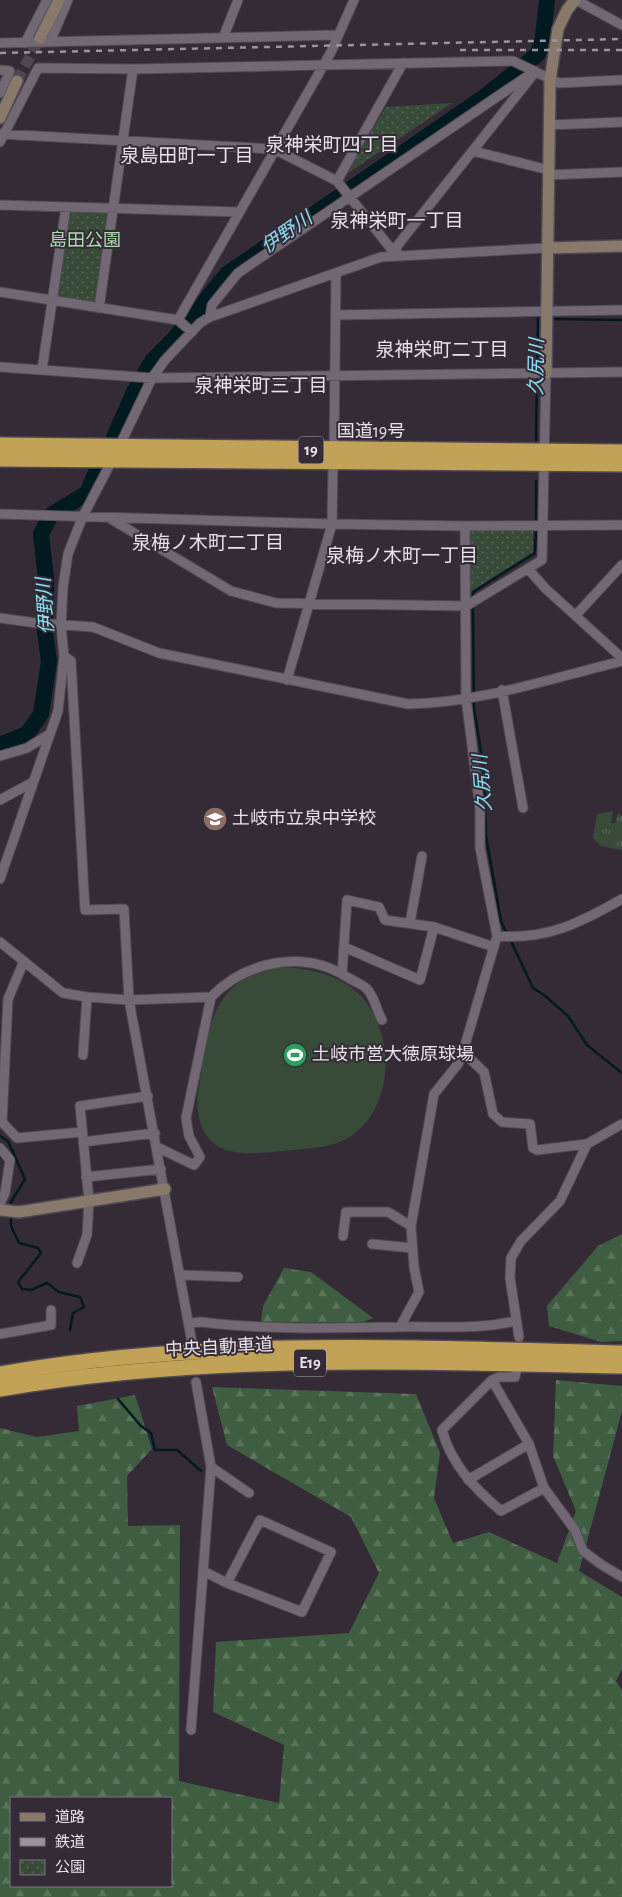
<svg xmlns="http://www.w3.org/2000/svg" width="622" height="1897" viewBox="0 0 622 1897" font-family="'Alegreya Sans','Noto Sans JP',sans-serif">
<defs>
<pattern id="grass-tufts" width="24" height="20" patternUnits="userSpaceOnUse" patternTransform="scale(1.25)"><rect width="24" height="20" fill="#384b39"/><path d="M3 7l-1-3M5 7V3M7 7l1-3M15 17l-1-3M17 17v-4M19 17l1-3" fill="none" stroke="#556556"/></pattern>
<pattern id="forest-firs" width="22" height="20" patternUnits="userSpaceOnUse" patternTransform="scale(1.25)"><rect width="22" height="20" fill="#3f5d41"/><path d="M5 1l3.5 6h-7zM16 11l3.5 6h-7z" fill="#5b745c"/></pattern>
<pattern id="park-dots" width="8" height="8" patternUnits="userSpaceOnUse" patternTransform="scale(1.25)"><rect width="8" height="8" fill="#384b39"/><path d="M2 2h.1M6 6h.1" fill="none" stroke="#556556" stroke-width="1.8" stroke-linecap="round"/></pattern>
</defs>
<rect width="100%" height="100%" fill="#342b36"/>
<path fill="url(#grass-tufts)" d="M613 811 611 823H615L618 813 622 816V850L601 846 593 838 597 814Z"/>
<path fill="url(#forest-firs)" fill-rule="evenodd" d="M622 1234V1341L601 1342 549 1326 547 1306 598 1246Z
M284 1268 311 1272 373 1318 361 1323 261 1322 263 1306Z
M556 1380 622 1386V1411L579 1571 622 1597V1669L616 1681 622 1690V1897H0V1428L37 1437 79 1431 77 1406 135 1395 152 1449 127 1476 128 1526 180 1525 179 1781 279 1803 284 1745 213 1712 216 1642 349 1633 379 1573 351 1517 227 1445 212 1387 416 1394 440 1453 434 1498 453 1543 489 1532 557 1563 576 1511 553 1456ZM11 1798H171V1886H11Z"/>
<path fill="url(#park-dots)" d="M452 103 351 171 345 174 386 107Z
M73 212 108 213 109 216 95 303 57 297 69 215Z
M471 530 533 531V552L467 594 468 534Z"/>
<path fill="#384b39" d="M280 967C305 968 328 972 349 986 394 1016 399 1099 355 1133 336 1148 314 1148 291 1150 244 1155 198 1163 197 1098 209 1036 205 980 280 967Z"/>
<g fill="none" stroke-linecap="round" stroke-linejoin="round">
<path stroke="#011a20" stroke-width="2.5" d="M551 319 622 320
M537 371 538 318H543
M536 440 537 376
M536 523V481
M473 598V592L535 553 536 529
M473 606 474 708 484 770 486 836 501 921 507 934
M510 939 533 988 544 995 568 1016 587 1045 622 1073
M0 1136 8 1141 25 1179 11 1202V1208
M11 1214V1226L19 1243 38 1248 41 1253 18 1282 22 1289 31 1290 47 1283 59 1292 80 1297 84 1307 73 1313 70 1330
M118 1399 141 1426 151 1433 155 1450H177L201 1471"/>
<path stroke="#011a20" stroke-width="16" d="M114 437 135 390 152 361 173 340 227 274 484 97 538 54 543 37 547 0
M0 745 27 734 41 714 49 661 45 632 46 579 41 534 51 515 87 493 97 470"/>
<path stroke="#4f4651" stroke-width="11" stroke-dasharray="11 5.5" stroke-linecap="butt" d="M17 81 40 38"/>
<g stroke="#504952" stroke-width="11">
<path id="street" d="M576 0 622 25
M223 38 238 0
M50 42 68 0
M0 43 337 35
M25 43 47 0
M0 70 10 71 0 93
M549 125 622 122
M0 134 274 149 337 181 396 255
M0 142 38 68 133 69 513 61 559 83 622 80
M473 151 549 170
M548 175 622 172
M337 181 403 63
M0 205 239 212
M396 255 397 246 532 76
M0 292 178 320 192 332
M99 308 133 69
M336 315 622 310
M210 317 212 305 238 273 535 71
M178 320 331 52 354 0
M0 367 152 378 622 372
M42 370 66 207
M334 450 336 273
M0 514 332 524 465 526 622 525
M111 519 231 591 276 603 466 606 542 560 546 373
M528 569 546 589 622 658
M576 615 622 565
M0 618 36 623 93 627 159 653 408 704C480 703 552 678 622 661
M64 656 71 661 85 910 124 909 129 1000 192 1343
M287 680 332 524 333 462
M502 690 523 808
M0 756 27 748 48 735
M0 800 33 782
M0 879 58 711 64 656 61 626 63 587 68 554 82 518 119 447 152 378 165 360 200 323 210 317 381 257 547 248
M410 923 422 856
M497 936C547 940 580 923 622 899
M0 942 63 993 87 997 129 1000 211 997
M344 947 420 980 434 927
M24 961 8 999 2 1122 17 1138 82 1132
M342 974 347 900 379 907 385 920 434 927 494 947
M463 1052 484 1072 493 1114 502 1122 530 1124 533 1148 537 1150 587 1144 622 1124
M83 1055 87 997
M83 1142 155 1133
M157 1147 194 1165 200 1157 189 1136 186 1118 211 997C247 961 303 949 347 977 353 981 362 984 367 989 374 996 377 1011 382 1020
M0 1148 10 1160 5 1193 0 1204
M86 1177 161 1169
M343 1236 346 1212H388L411 1226
M372 1244 412 1248
M77 1263 87 1235 89 1201 80 1106 148 1096
M181 1275 238 1277
M190 1323 201 1322C267 1330 331 1328 398 1327 438 1326 476 1330 515 1321
M400 1327 419 1292 414 1267 411 1226 434 1094 458 1064 463 1052 497 936 480 848V809L466 698 465 526
M0 1334 51 1325V1310
M519 1337 510 1278 511 1258 521 1241 560 1201 587 1144
M517 1369 515 1377H500L492 1380 442 1430C451 1464 475 1489 501 1511L544 1488
M492 1380 529 1444 544 1488 575 1530 583 1551 602 1565 622 1577
M211 1467 249 1493
M468 1480 529 1444
M203 1571 227 1583 302 1612 331 1552 260 1520 227 1583
M191 1730 211 1467 196 1382"/>
</g>
<g stroke="#504952" stroke-width="14">
<path id="secondary" d="M40 38 59 0
M0 118 17 81
M547 248 622 246
M546 373 550 80 558 29 567 10 575 0
M0 1210 19 1212 165 1189"/>
</g>
<g stroke="#504952" stroke-width="18">
<path id="highway" d="M0 445 622 452
M0 459 622 464
M0 1374C205 1337 415 1348 622 1353
M0 1389C205 1353 415 1362 622 1366"/>
</g>
<use href="#street" stroke="#716874" stroke-width="9"/>
<use href="#secondary" stroke="#89796b" stroke-width="11"/>
<use href="#highway" stroke="#c1a256" stroke-width="15"/>
<path stroke="#9b949c" stroke-width="2.5" stroke-dasharray="6 6" stroke-linecap="butt" d="M460 50H622
M0 53 622 39"/>
</g>
<defs>
<g id="school-disc" transform="scale(1.25)"><circle r="9.5" fill="#8d6e63" stroke="#342b36"/><path d="M0-5L7-2L0 1L-7-2ZM-4 1L0 2.5L4 1V4Q0 6-4 4Z" fill="#fff"/></g>
<g id="stadium-disc" transform="scale(1.25)"><circle r="9.5" fill="#2e9e5b" stroke="#342b36"/><path d="M0-5a6.5 5 0 1 0 0 10a6.5 5 0 1 0 0-10ZM-3.5-1.8h7v3.6h-7Z" fill="#fff"/></g>
</defs>
<g fill-rule="evenodd">
<use href="#school-disc" x="215" y="819"/>
<use href="#stadium-disc" x="295" y="1055"/>
</g>
<g text-anchor="middle" dominant-baseline="central" stroke-width="4" stroke-linejoin="round" paint-order="stroke">
<g fill="#342b36" stroke="#b1aab3" stroke-width="1">
<rect x="298.5" y="436.5" width="25" height="27" rx="4"/>
<rect x="294" y="1349.5" width="32" height="27" rx="4"/>
</g>
<g font-size="16" font-weight="bold" fill="#e7e1e8">
<text x="311" y="450">19</text>
<text x="310" y="1363">E19</text>
</g>
<g font-size="18" fill="#a9deac" stroke="#342b36">
<text x="85" y="241">島田公園</text>
</g>
<g font-size="18" fill="#e7e1e8" stroke="#342b36">
<text x="371" y="432">国道19号</text>
<text transform="translate(219 1348) rotate(-3)">中央自動車道</text>
</g>
<g font-size="18" fill="#e7e1e8" stroke="#342b36" text-anchor="start">
<text x="232" y="819">土岐市立泉中学校</text>
<text x="312" y="1055">土岐市営大徳原球場</text>
</g>
<g font-size="19" fill="#e7e1e8" stroke="#342b36">
<text x="332" y="145">泉神栄町四丁目</text>
<text x="187" y="156">泉島田町一丁目</text>
<text x="397" y="221">泉神栄町一丁目</text>
<text x="442" y="350">泉神栄町二丁目</text>
<text x="261" y="386">泉神栄町三丁目</text>
<text x="208" y="543">泉梅ノ木町二丁目</text>
<text x="402" y="556">泉梅ノ木町一丁目</text>
</g>
<g font-size="19" font-style="italic" fill="#8ae0f3" stroke="#342b36">
<text transform="translate(287 233) rotate(-35)">伊野川</text>
<text transform="translate(537 367) rotate(-89)">久尻川</text>
<text transform="translate(46 606) rotate(-94)">伊野川</text>
<text transform="translate(483 783) rotate(-95)">久尻川</text>
</g>
</g>
<rect x="10" y="1797" width="162" height="90" fill="#342b36" stroke="#7c747d"/>
<rect x="20" y="1813" width="25" height="8" fill="#89796b" stroke="#7c747d"/>
<text x="55" y="1822" font-size="15" fill="#e7e1e8">道路</text>
<rect x="20" y="1838" width="25" height="8" fill="#9b949c" stroke="#7c747d"/>
<text x="55" y="1847" font-size="15" fill="#e7e1e8">鉄道</text>
<rect x="20" y="1860" width="25" height="15" fill="url(#park-dots)" stroke="#7c747d"/>
<text x="55" y="1872" font-size="15" fill="#e7e1e8">公園</text>
</svg>
